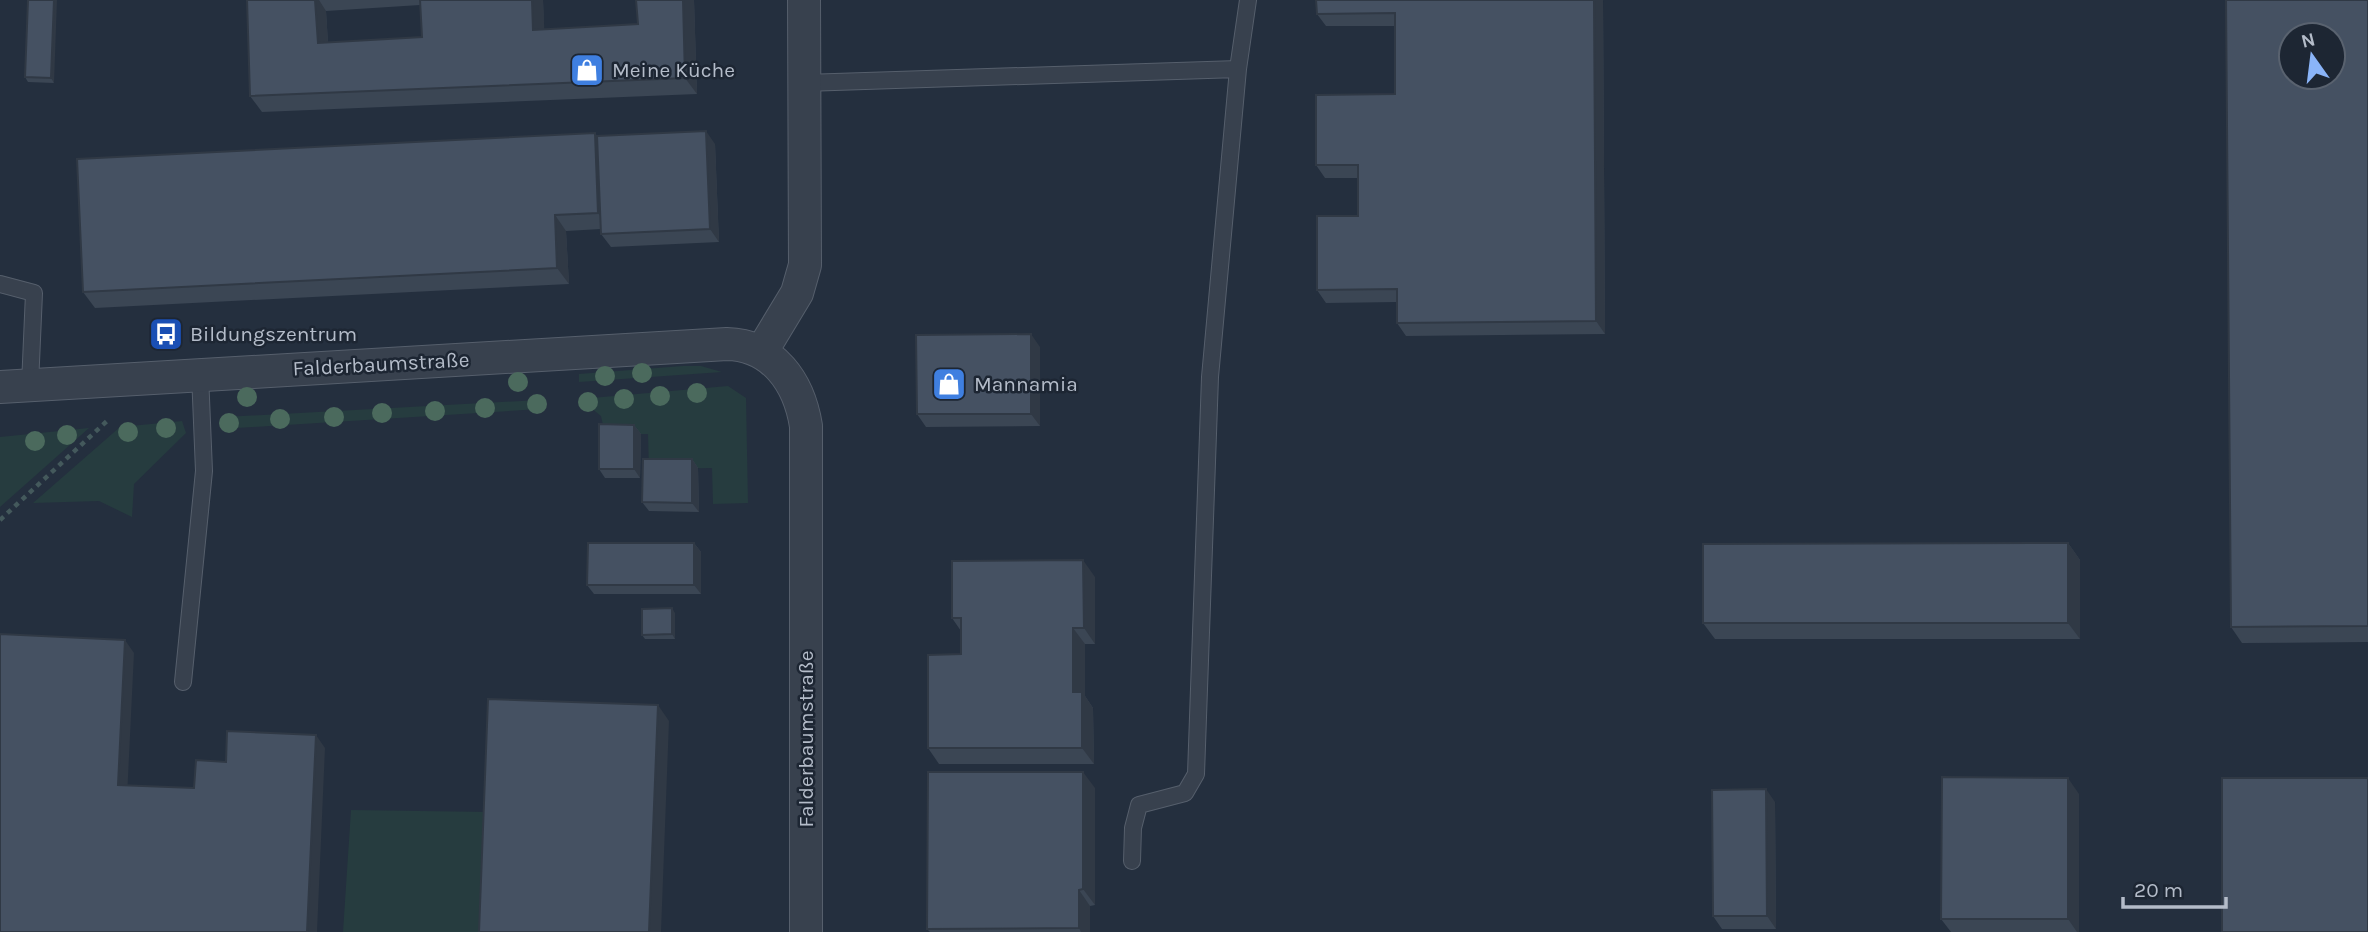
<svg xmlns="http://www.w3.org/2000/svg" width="2368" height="932" viewBox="0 0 2368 932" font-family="Karla,sans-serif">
<rect width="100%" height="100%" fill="#242f3e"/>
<path fill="#263c3f" d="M683 366H701L722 372 579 382V374Z
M728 386 746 398 748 503 713 504 712 468 649 469 648 434H605L601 416 580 399Z
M539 400 540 409 221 429 224 417Z
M182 421 186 433 134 484 132 517 99 501 33 503 120 427Z
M89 428 0 507V437Z
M351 810 489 812 485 932H343Z"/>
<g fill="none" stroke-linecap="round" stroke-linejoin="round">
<g stroke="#565f6c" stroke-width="18">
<path id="service" d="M804 83 1238 69 1248 0
M0 284 34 293 30 385
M183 682 204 471 200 374
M1132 861 1133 828 1139 805 1185 793 1196 774 1210 377 1238 69"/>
</g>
<g stroke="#565f6c" stroke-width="34">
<path id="minor" d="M762 351 797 293 805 265 804 0
M0 387 727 344C773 345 799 382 806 426V932"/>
</g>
<path stroke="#44595c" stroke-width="4.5" stroke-dasharray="5 5" stroke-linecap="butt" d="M0 520 107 421"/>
<use href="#service" stroke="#38414e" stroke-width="16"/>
<use href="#minor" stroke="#38414e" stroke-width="32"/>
</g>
<g fill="#4b6a5d">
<circle cx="642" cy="373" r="10"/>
<circle cx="605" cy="376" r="10"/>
<circle cx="518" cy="382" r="10"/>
<circle cx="697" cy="393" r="10"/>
<circle cx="660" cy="396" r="10"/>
<circle cx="247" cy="397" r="10"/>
<circle cx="624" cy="399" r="10"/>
<circle cx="588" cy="402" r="10"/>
<circle cx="537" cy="404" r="10"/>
<circle cx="485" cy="408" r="10"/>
<circle cx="435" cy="411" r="10"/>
<circle cx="382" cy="413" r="10"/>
<circle cx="334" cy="417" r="10"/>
<circle cx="280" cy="419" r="10"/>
<circle cx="229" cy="423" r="10"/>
<circle cx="166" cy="428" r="10"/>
<circle cx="128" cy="432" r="10"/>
<circle cx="67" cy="435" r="10"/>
<circle cx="35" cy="441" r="10"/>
</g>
<path fill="#3b4654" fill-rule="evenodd" d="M28 0 54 83 28 82 25 77Z
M247 0H543L544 29 638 24 636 0H694L697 94 262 112 250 96ZM420 5 422 37 328 43 326 11Z
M1316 0H1603L1605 334 1406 336 1397 323V302L1326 303 1317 290 1358 216V178H1325L1316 165 1395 94V26H1326L1317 14Z
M2368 0V642L2242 643 2231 627Z
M595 133 597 136 715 144 719 242 611 247 601 234V229L566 231 569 284 95 308 83 292Z
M1040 347V426L926 427 917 414Z
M634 425 641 434 640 478H605L599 469Z
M692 459 698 468 699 512 649 511 642 502Z
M694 543 701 552V594H594L587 585Z
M2068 543 2080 560V639H1715L1703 623Z
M1095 577V644H1085V696L1093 708 1094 764H939L928 748 961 654V631L952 618Z
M675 613V639H645L642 635Z
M1095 788V905L1090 906V932H930L927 929Z
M2079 794V932H1951L1941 919Z
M1775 802 1776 929H1722L1713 916Z"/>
<path fill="#303945" d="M54 0H57L54 83 51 78Z
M315 0H319L326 11 329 59 318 43Z
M532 0H543L545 46 533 30Z
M683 0H694L697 94 685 78Z
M1594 0H1603L1605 334 1596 321Z
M706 131 715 144 719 242 710 229Z
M595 133 606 149 609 229 598 213Z
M555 215 566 231 569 284 557 268Z
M1031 334 1040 347V426L1031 414Z
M634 425 641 434 640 478 634 469Z
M692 459 698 468 699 512 692 503Z
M694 543 701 552V594L694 585Z
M2068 543 2080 560V639L2068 623Z
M1083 560 1095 577V644L1084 628Z
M672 608 675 613V639L672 634Z
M1073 628 1085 644V696L1093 708 1094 764 1082 748 1073 692Z
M125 640 134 653 127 798 118 785Z
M658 705 669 721 661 932H649Z
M316 735 325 748 317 932H307Z
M1083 772 1095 788V905L1083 889Z
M2068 778 2079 794V932H2077L2068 919Z
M1766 789 1775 802 1776 929 1767 916Z
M1079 890 1090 906V932H1081L1079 928Z"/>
<path fill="#455162" stroke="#303945" stroke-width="2" fill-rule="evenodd" d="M28 0H54L51 78 25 77Z
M247 0H315L318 43 422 37 420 0H532L533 30 638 24 636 0H683L685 78 250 96Z
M1316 0H1594L1596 321 1397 323V289L1317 290V216H1358V165H1316V95L1395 94V13L1317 14Z
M2226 0H2368V626L2231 627ZM2291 35H2333V77H2291Z
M706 131 710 229 601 234 597 136Z
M595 133 598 213 555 215 557 268 83 292 77 159Z
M1031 334V414H917L916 335Z
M599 424 634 425V469H599Z
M643 459H692V503L642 502Z
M588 543H694V585H587Z
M2068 543V623H1703V544Z
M1083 560 1084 628H1073V692H1082V748H928V655L961 654V618H952V561Z
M672 608V634L642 635V609Z
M0 634 125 640 118 785 194 788 196 760 226 762 227 731 316 735 307 932H0Z
M488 699 658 705 649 932H479Z
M928 772H1083V889L1079 890V928L927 929Z
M1942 777 2068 778V919H1941Z
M2222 778H2368V932H2222Z
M1766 789 1767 916H1713L1712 790Z"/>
<defs>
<g id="shop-square" transform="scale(1.75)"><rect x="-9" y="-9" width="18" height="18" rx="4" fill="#3f7fe0" stroke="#1d2633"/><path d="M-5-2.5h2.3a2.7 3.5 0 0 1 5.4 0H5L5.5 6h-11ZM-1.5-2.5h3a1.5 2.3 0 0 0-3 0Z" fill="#fff"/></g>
<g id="bus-square" transform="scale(1.75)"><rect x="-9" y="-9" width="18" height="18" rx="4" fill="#1a4fb4" stroke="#1d2633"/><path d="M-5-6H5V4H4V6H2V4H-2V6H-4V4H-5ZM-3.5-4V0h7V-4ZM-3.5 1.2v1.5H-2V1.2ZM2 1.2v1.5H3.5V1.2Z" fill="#fff"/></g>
</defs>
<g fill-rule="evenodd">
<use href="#shop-square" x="587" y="70"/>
<use href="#bus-square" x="166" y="334"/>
<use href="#shop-square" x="949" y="384"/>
</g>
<g text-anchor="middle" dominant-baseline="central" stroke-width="5" stroke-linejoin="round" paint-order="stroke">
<g font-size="21" fill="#b4bcc9" stroke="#1d2633" text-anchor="start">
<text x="612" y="70">Meine Küche</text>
<text x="190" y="334">Bildungszentrum</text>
<text x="974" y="384">Mannamia</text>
</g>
<g font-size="21" fill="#b4bcc9" stroke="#1d2633">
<text transform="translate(381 364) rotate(-3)">Falderbaumstraße</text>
<text transform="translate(806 739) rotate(-90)">Falderbaumstraße</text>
</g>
</g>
<g transform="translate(2312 56) rotate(346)"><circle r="33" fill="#1d2633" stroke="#59626f" stroke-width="2"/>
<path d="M0-5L12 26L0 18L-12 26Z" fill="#8ab4f8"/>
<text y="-10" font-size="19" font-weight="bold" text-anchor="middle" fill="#b4bcc9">N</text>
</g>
<path d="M2123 897v10h103v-10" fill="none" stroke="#b4bcc9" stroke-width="3.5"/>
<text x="2134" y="897" font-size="21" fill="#b4bcc9" stroke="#1d2633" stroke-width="5" paint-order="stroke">20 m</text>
</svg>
